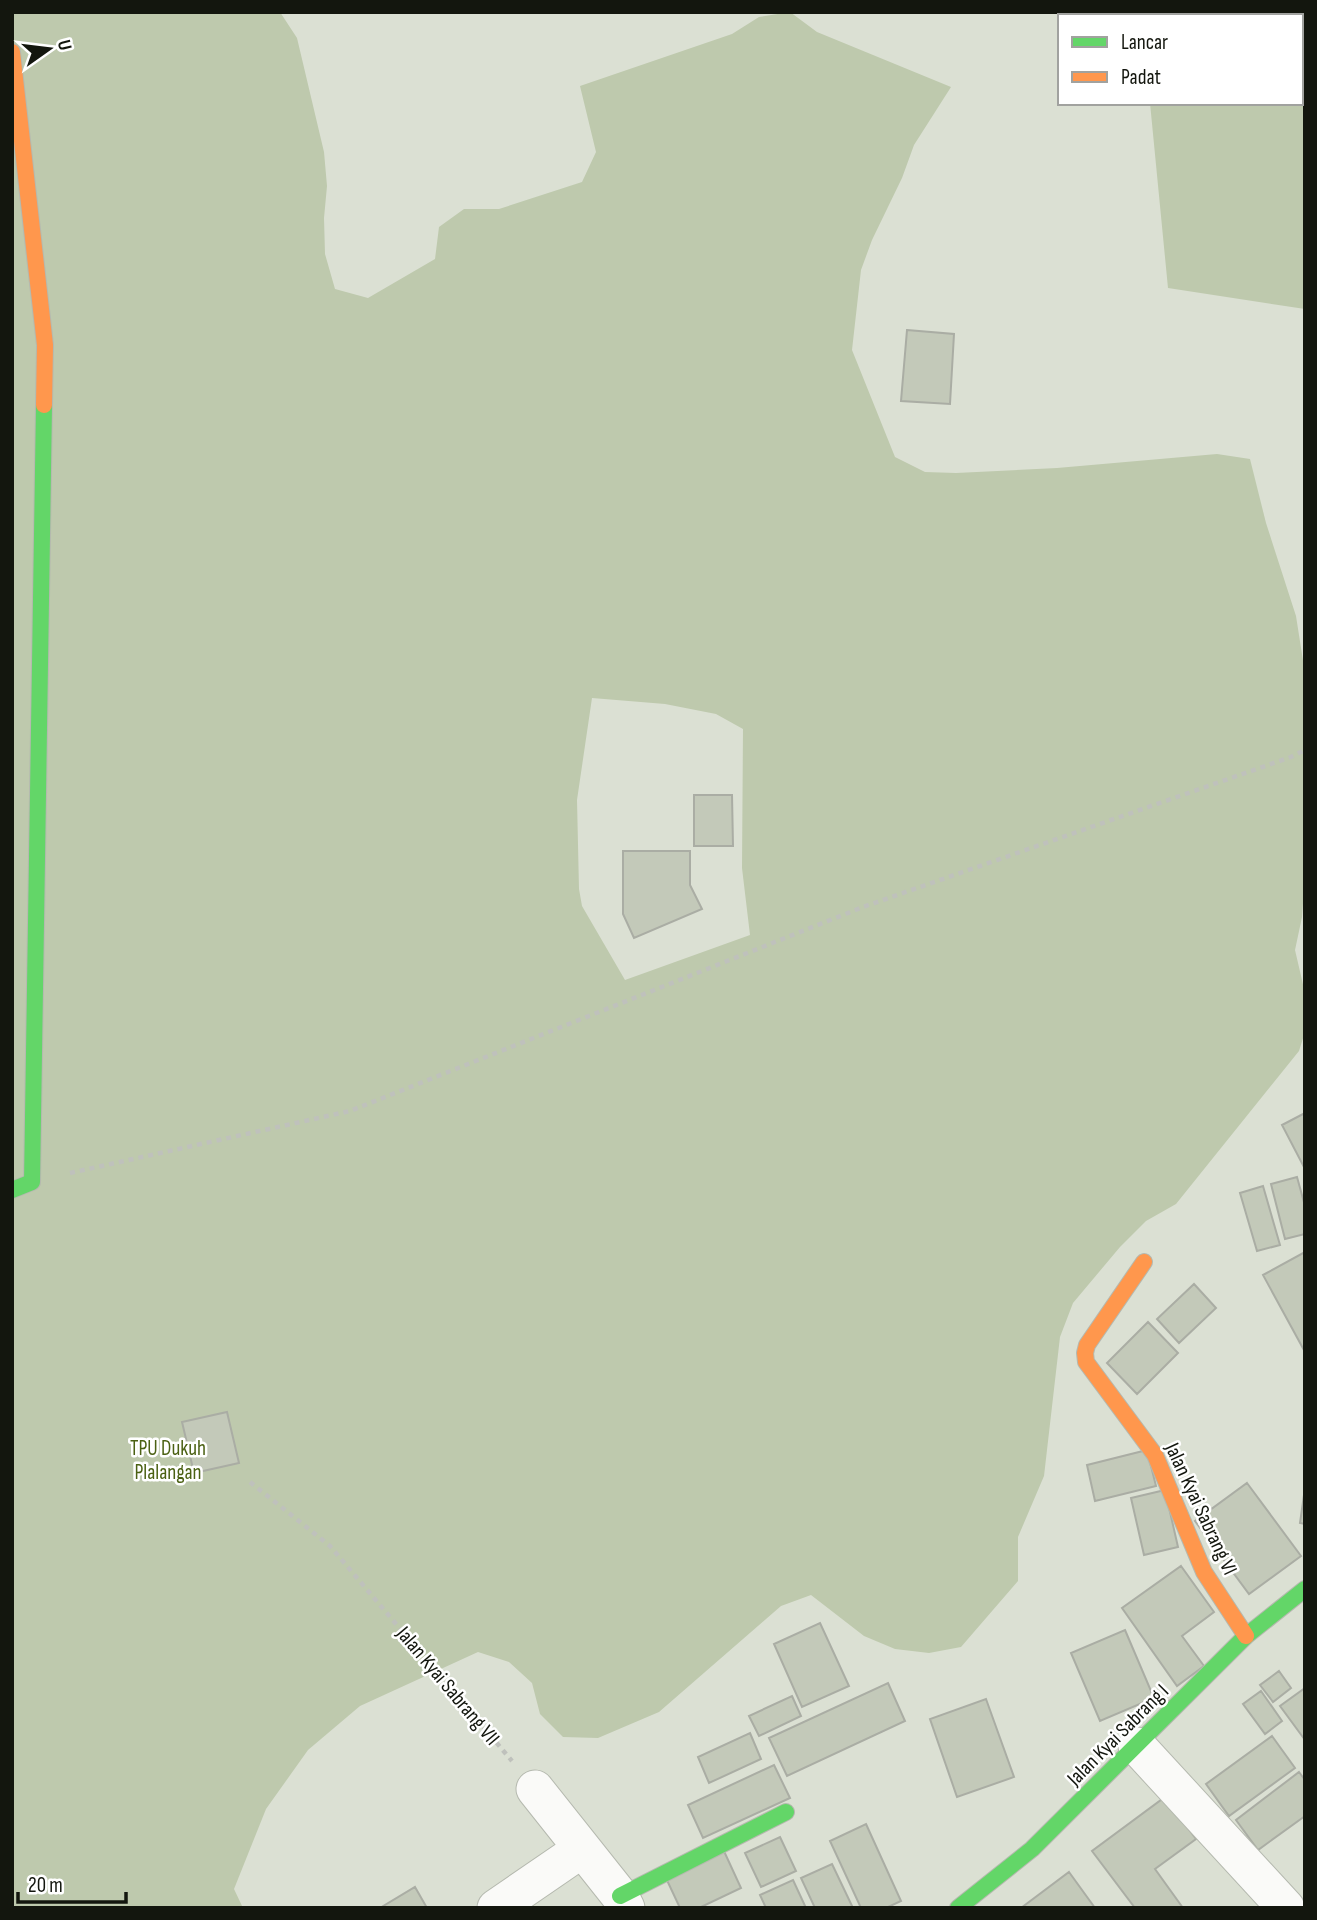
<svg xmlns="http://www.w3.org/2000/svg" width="1317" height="1920" viewBox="0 0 1317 1920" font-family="'Sofia Sans Condensed',sans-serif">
<rect width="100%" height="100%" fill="#dbe0d3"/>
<path fill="#bec9ad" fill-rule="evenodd" d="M12 12H280L297 38 324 152 327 186 324 218 325 254 335 289 368 298 435 259 439 227 464 209H499L582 182 596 152 580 86 732 34 759 17 790 12 817 32 951 87 914 145 902 178 872 240 861 270 852 350 895 457 925 472 956 473 1057 468 1217 454 1250 459 1266 523 1296 616 1304 667 1305 876 1302 917 1295 950 1305 993V1032L1299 1051 1176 1204 1146 1221 1120 1247 1073 1303 1060 1337 1044 1476 1018 1537V1581L961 1647 929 1653 895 1649 864 1636 811 1595 781 1606 659 1712 598 1738 563 1737 540 1714 532 1683 509 1662 478 1652 360 1706 308 1750 266 1809 234 1889 243 1908H12ZM592 698 665 704 716 714 743 729 742 868 750 935 625 980 582 906 579 889 577 800Z
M1294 12H1305V309L1168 288 1150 103H1301V16H1284Z"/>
<path fill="#c3c9b9" stroke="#aaada4" stroke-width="2" d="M1185 12H1258L1242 16H1186Z
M907 330 954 334 950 404 901 401Z
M694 795H732L733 846H694Z
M623 851H690V885L702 909 634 938 623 914Z
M1305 1113V1169L1282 1125Z
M1297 1177 1305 1206V1234L1285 1239 1271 1184Z
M1263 1186 1280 1245 1257 1251 1240 1193Z
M1305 1252V1352L1263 1275Z
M1194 1284 1216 1308 1179 1343 1157 1319Z
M1148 1322 1178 1353 1137 1394 1107 1363Z
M227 1412 239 1463 194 1473 182 1422Z
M1147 1450 1156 1486 1095 1501 1087 1465Z
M1247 1483 1301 1556 1249 1594 1195 1521Z
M1305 1488V1524L1300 1523Z
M1165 1490 1178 1547 1144 1555 1131 1498Z
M1181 1566 1214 1612 1182 1636 1204 1666 1177 1686 1122 1608Z
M820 1623 849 1686 802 1707 774 1644Z
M1125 1630 1154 1698 1100 1721 1071 1653Z
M1279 1671 1291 1688 1273 1702 1260 1685Z
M888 1683 905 1721 787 1776 769 1738Z
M1305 1688V1740L1280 1706Z
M1261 1691 1282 1721 1265 1734 1243 1704Z
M792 1696 801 1716 759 1736 749 1716Z
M986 1699 1014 1777 957 1797 930 1719Z
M750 1733 761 1759 709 1783 698 1757Z
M1272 1736 1295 1768 1229 1816 1206 1784Z
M774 1765 790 1798 703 1838 688 1805Z
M1299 1772 1305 1780V1816L1258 1850 1236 1820Z
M1165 1797 1196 1839 1155 1869 1183 1908H1135L1092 1851Z
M866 1824 901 1901 886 1908H861L830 1841Z
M780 1837 796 1871 761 1887 745 1853Z
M723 1849 741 1888 699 1908H680L665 1876Z
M832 1864 853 1908H815L801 1878Z
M1069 1872 1095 1908H1021Z
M793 1880 806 1908H766L760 1895Z
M415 1887 427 1908H380Z"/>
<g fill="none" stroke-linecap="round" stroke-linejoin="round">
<g stroke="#b5b9af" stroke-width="39">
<path id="street" d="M1137 1746 1286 1908
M535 1789 620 1896 626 1908
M496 1908 582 1849"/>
</g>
<g stroke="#b5b9af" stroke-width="18">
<path id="fast" d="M12 1190 32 1182 44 405
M620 1896 786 1812
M958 1908 1032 1849 1246 1636 1305 1589"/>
</g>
<g stroke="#b5b9af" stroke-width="18">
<path id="slow" d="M12 52 45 345 44 405
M1144 1262 1087 1345 1085 1353 1086 1362 1155 1455 1204 1572 1246 1636"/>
</g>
<path stroke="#bfc1bc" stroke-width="4.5" stroke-dasharray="5 5" stroke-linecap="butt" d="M70 1173 350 1111 863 907 1291 757 1305 750
M250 1482 330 1546 512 1761"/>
<use href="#street" stroke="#fafaf8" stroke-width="37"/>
<use href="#fast" stroke="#63d668" stroke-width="16"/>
<use href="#slow" stroke="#ff974d" stroke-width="16"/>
</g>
<g text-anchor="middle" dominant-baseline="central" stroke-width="5" stroke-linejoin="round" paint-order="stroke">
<g font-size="21" fill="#4b6113" stroke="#fff">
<text x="168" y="1448">TPU Dukuh<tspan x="168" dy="24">Plalangan</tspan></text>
</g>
<g font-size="21" fill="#13160e" stroke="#fff">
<text transform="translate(1201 1509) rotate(65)">Jalan Kyai Sabrang VI</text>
<text transform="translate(448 1686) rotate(50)">Jalan Kyai Sabrang VII</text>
<text transform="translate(1118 1735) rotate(-45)">Jalan Kyai Sabrang I</text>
</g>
</g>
<rect width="1317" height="1920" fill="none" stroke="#13160e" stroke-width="28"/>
<rect x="1058" y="14" width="245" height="91" fill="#ffffff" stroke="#a1a29f" stroke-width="2"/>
<rect x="1072" y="37" width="35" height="10" fill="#63d668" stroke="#a1a29f" stroke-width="2"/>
<text x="1121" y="49" font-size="21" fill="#13160e">Lancar</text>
<rect x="1072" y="72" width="35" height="10" fill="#ff974d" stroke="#a1a29f" stroke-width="2"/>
<text x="1121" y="84" font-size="21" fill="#13160e">Padat</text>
<g transform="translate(49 49) rotate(76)" stroke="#ffffff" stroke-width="5" paint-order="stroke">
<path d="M0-5L12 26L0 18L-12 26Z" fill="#13160e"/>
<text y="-10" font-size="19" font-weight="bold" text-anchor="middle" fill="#13160e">U</text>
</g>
<path d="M18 1892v10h108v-10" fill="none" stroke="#13160e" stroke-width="3.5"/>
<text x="28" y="1892" font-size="21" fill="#13160e" stroke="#ffffff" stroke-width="5" paint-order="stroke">20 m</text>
</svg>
